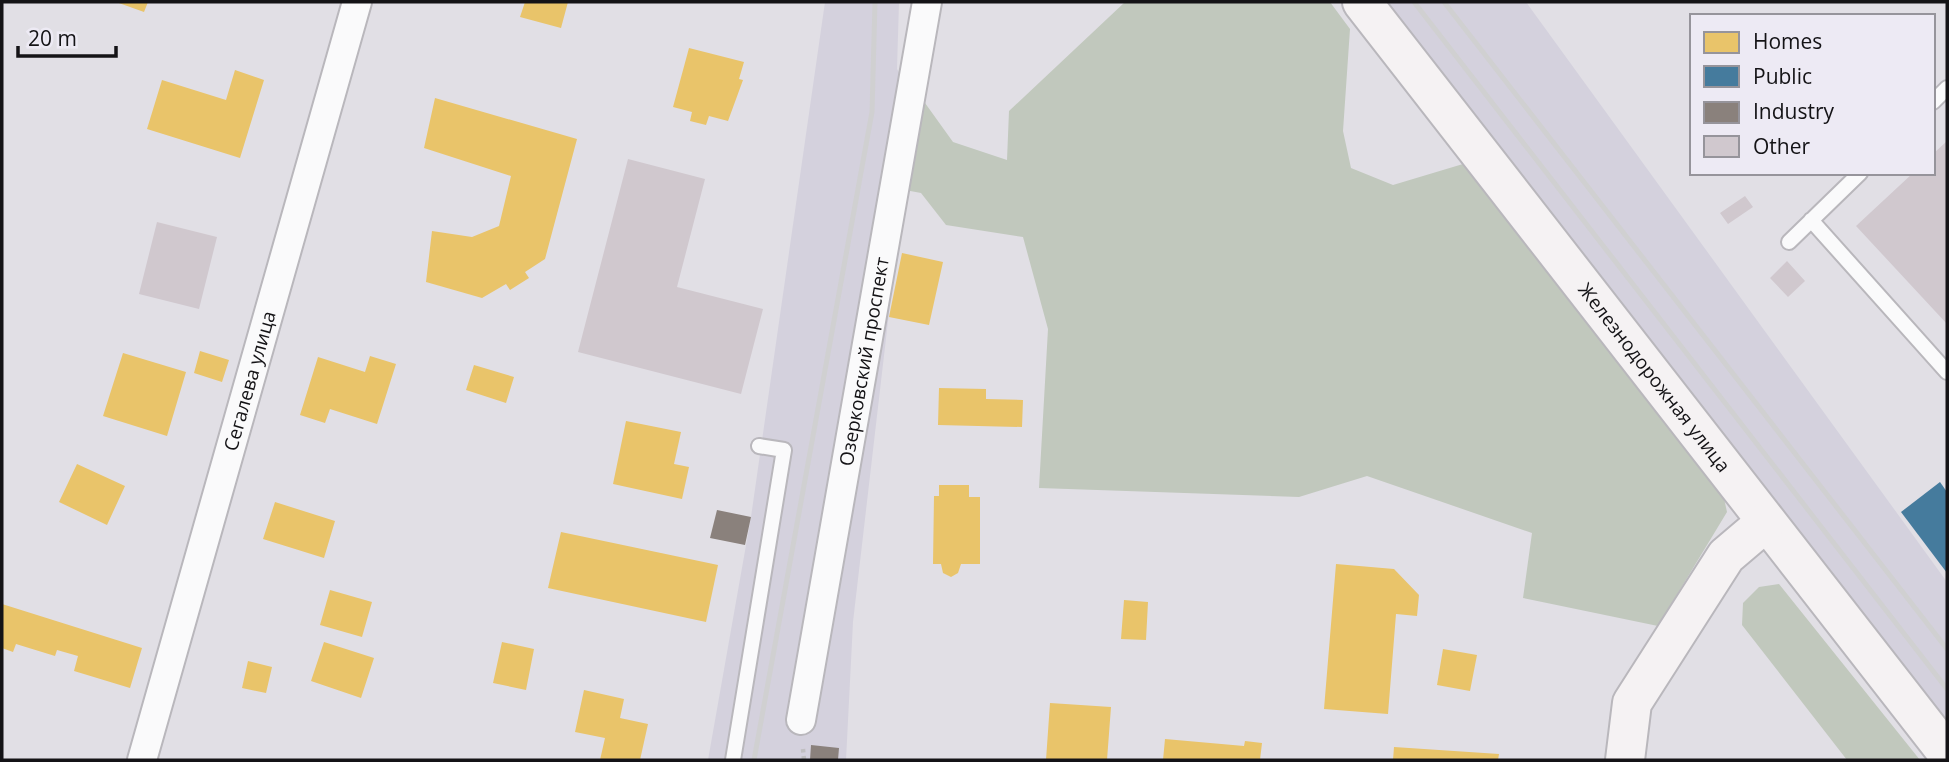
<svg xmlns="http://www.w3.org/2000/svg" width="1949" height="762" viewBox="0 0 1949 762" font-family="'Open Sans',sans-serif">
<rect width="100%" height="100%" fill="#e1dfe5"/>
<path fill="#d4d1dd" d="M825 2H899L897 69 914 98 853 622 846 760H708L751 517Z
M1381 2H1526L1947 582V737Z"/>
<path fill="#c1c8bd" d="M1125 2H1330L1350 29 1343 131 1351 168 1393 185 1473 161 1720 480 1727 512 1658 626 1523 598 1532 533 1367 476 1299 497 1039 488 1048 329 1023 237 946 225 921 193 905 190 920 96 953 142 1007 160 1009 111Z
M1779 584 1920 760H1847L1742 625 1743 603 1759 587Z"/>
<path fill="#e9c46a" d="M116 2H148L144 12Z
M525 2H568L561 28 520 17Z
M689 48 744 62 739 79 743 80 728 121 709 116 706 125 690 121 692 112 673 107Z
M235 70 264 80 240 158 147 129 162 80 226 100Z
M435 98 577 139 545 259 525 272 529 278 510 290 506 284 482 298 426 282 432 231 472 237 499 226 511 176 424 148Z
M902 253 943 262 929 325 889 317Z
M200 351 229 360 222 382 194 373Z
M123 353 186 372 167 436 103 416Z
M370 356 396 364 377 424 330 409 325 423 300 415 318 357 365 372Z
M474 365 514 377 506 403 466 390Z
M939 388 986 389V399L1023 400 1022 427 938 425Z
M626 421 681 432 674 464 689 467 682 499 613 484Z
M77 464 125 486 107 525 59 502Z
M939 485H969V497H980V564H961L958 573 951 577 943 573 941 564H933L934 496H939Z
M275 502 335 521 324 558 263 539Z
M561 532 718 565 706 622 548 588Z
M1336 564 1394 569 1419 595 1417 616 1396 614 1388 714 1324 709Z
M330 590 372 602 362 637 320 625Z
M1124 600 1148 602 1146 640 1121 639Z
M2 604 142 648 130 688 74 671 78 656 57 650 55 656 16 644 13 652 2 648Z
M324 642 374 658 361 698 311 681Z
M502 642 534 649 526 690 493 683Z
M1443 649 1477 655 1470 691 1437 685Z
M248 661 272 667 266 693 242 688Z
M584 690 624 699 620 718 648 724 640 760H600L605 738 575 732Z
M1050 703 1111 707 1107 760H1046Z
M1165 739 1244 746 1245 741 1262 743 1260 760H1163Z
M1394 747 1499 754 1498 760H1393Z"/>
<path fill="#457b9d" d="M1940 482 1947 492V573L1901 512Z"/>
<path fill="#8a817c" d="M717 510 751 517 745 545 710 538Z
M811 745 839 748 838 760H810Z"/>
<path fill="#d0c8ce" d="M1947 141V324L1856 226 1913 173H1933V154Z
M628 159 705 179 677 287 763 309 741 394 578 352Z
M1745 196 1753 207 1728 224 1720 213Z
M157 222 217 237 199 309 139 294Z
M1787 261 1805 281 1788 297 1770 278Z"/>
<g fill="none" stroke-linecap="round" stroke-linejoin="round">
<g stroke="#b9b7bc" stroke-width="18">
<path id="lane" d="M1933 102 1947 88
M1811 220 1947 372
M1789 242 1860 173
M733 760 784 450 759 446"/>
</g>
<g stroke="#b9b7bc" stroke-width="32">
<g id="street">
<path id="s1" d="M801 720 927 2"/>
<path id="s2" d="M142 760 357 2"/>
</g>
</g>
<g stroke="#b9b7bc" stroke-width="42">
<g id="secondary">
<path id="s3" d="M1362 2 1947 753"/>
<path d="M1625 760 1632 703 1726 556 1766 522"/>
</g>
</g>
<path stroke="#c0bfc1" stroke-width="4.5" stroke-dasharray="3.5 3.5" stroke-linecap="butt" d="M803 749 804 760"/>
<use href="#lane" stroke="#fafafb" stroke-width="14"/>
<use href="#street" stroke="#fafafb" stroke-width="28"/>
<use href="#secondary" stroke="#f5f2f3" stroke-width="38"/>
<path stroke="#d0d0d1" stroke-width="5" d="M1414 2 1947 689
M1444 2 1947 649
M754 760 872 112 875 2"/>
</g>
<g text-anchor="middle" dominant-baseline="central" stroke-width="7" stroke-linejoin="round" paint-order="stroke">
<g font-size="19" fill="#141316" stroke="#edeaf4">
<text stroke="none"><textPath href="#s1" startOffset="364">Озерковский проспект</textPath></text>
<text stroke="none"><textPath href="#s3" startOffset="476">Железнодорожная улица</textPath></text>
<text stroke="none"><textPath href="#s2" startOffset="394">Сегалева улица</textPath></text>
</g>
</g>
<rect width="1949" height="762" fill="none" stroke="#141316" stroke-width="7"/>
<rect x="1690" y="14" width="245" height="161" fill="#edeaf4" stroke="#96949b" stroke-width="2"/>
<rect x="1704" y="32" width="35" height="21" fill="#e9c46a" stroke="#96949b" stroke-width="2"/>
<text x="1753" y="49" font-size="21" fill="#141316">Homes</text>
<rect x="1704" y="66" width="35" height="21" fill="#457b9d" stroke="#96949b" stroke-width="2"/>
<text x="1753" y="84" font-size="21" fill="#141316">Public</text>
<rect x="1704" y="102" width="35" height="21" fill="#8a817c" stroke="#96949b" stroke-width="2"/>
<text x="1753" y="119" font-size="21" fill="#141316">Industry</text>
<rect x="1704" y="136" width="35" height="21" fill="#d0c8ce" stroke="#96949b" stroke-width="2"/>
<text x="1753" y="154" font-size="21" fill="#141316">Other</text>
<path d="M18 46v10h98v-10" fill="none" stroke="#141316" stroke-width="3.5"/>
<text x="28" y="46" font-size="21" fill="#141316" stroke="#edeaf4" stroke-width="5" paint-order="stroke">20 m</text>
</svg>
